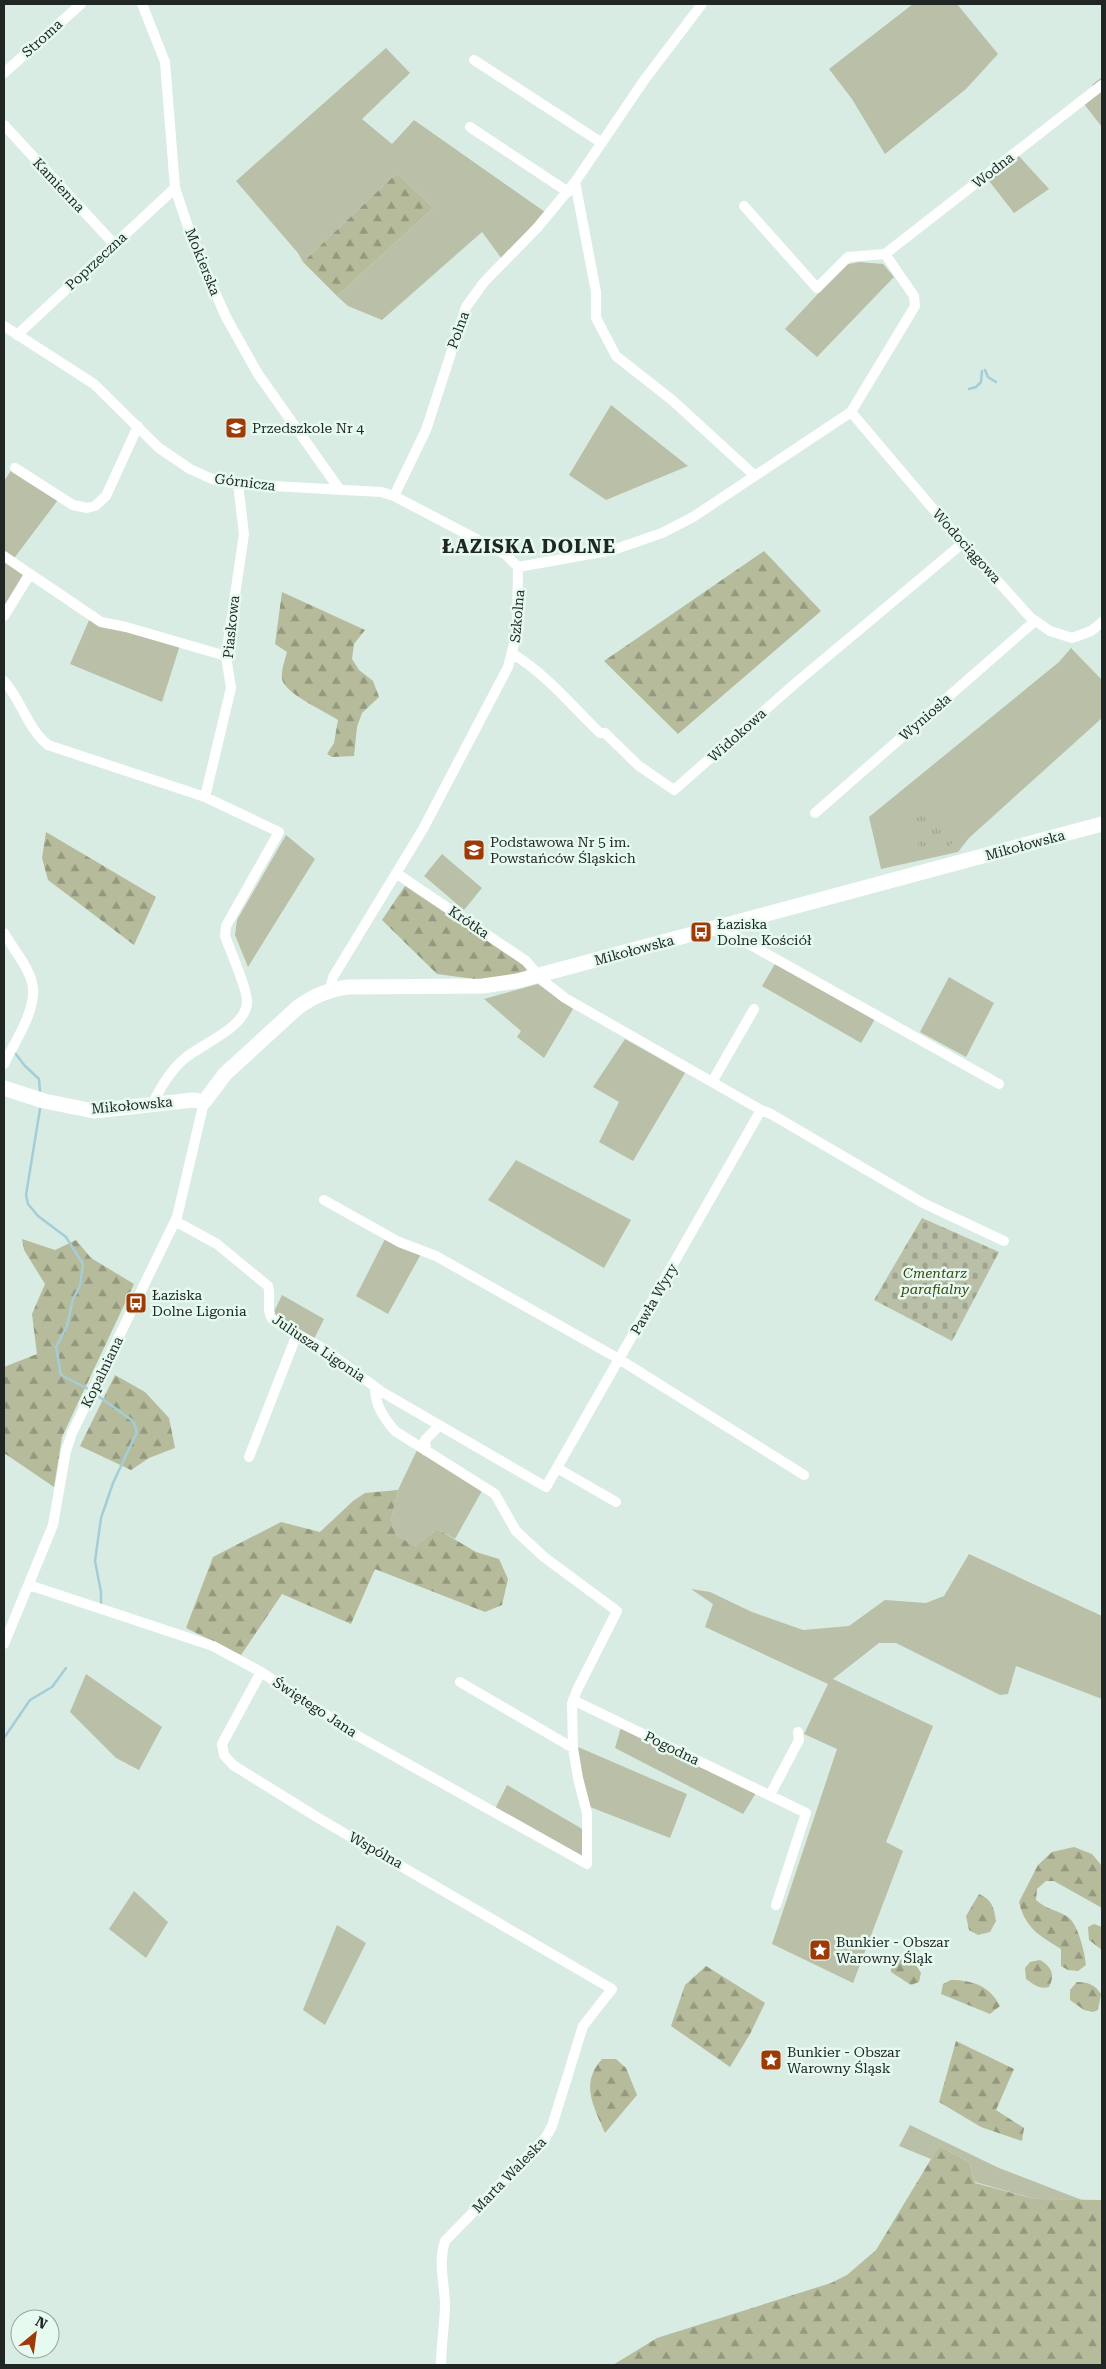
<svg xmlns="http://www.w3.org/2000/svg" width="1106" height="2369" viewBox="0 0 1106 2369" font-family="'Roboto Serif',serif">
<defs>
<pattern id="forest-firs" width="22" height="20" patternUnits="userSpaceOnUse" patternTransform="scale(1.25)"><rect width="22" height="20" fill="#b5bb9b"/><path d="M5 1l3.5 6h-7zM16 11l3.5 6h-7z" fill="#93987e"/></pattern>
<pattern id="cemetery-stones" width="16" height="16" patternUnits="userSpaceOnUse" patternTransform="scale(1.25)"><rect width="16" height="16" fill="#babfa7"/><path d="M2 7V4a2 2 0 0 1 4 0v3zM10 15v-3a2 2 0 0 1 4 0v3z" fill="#9fa48f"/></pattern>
<pattern id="park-tufts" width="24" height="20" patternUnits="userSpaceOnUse" patternTransform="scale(1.25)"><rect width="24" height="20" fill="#babfa7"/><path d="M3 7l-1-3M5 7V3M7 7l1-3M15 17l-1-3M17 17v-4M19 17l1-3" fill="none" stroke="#9fa48f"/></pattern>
</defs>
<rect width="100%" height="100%" fill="#d9ece3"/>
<path fill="#babfa7" d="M913 4H957L998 54 966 89 885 154 852 99 829 69Z
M386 48 410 73 362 119 392 144 414 120 545 212 502 259 482 232 382 320 348 306 337 296 433 208 397 173 303 262 298 253 236 181Z
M1102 77V127L1084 104 1093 84Z
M1017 154 1049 189 1014 213 986 177Z
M859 262 883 264 894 277 817 357 785 329 845 265Z
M611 405 688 466 606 500 569 475Z
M14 466 61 496 12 561 25 571 4 606V481Z
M90 618 180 645 162 702 70 664Z
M1071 648 1102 680V718L969 838 958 852 881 869 869 817 1059 662Z
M286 835 315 859 248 967 235 935 237 920Z
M442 854 482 888 464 910 424 876Z
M775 964 875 1019 861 1043 762 986Z
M949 977 994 1003 966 1057 920 1032Z
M538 984 573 1009 544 1058 517 1037 521 1031 484 999Z
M625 1039 685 1073 633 1161 599 1142 619 1102 593 1087Z
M516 1160 631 1220 604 1268 488 1200Z
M385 1239 421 1254 388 1314 356 1296Z
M282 1295 324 1319 314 1339 277 1319 273 1314Z
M418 1448 483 1489 455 1539 437 1529 415 1546 396 1535 391 1519 398 1490Z
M969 1554 1102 1616V1699L1016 1666 1008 1694 1000 1695 896 1643H879L833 1679 933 1726 886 1842 903 1851 853 1983 772 1944 837 1749 804 1734 828 1684 705 1627 713 1604 691 1589 710 1592 752 1612 803 1630 849 1626 885 1600 926 1603 944 1596Z
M86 1674 162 1727 139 1770 116 1758 70 1712Z
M621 1727 756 1793 743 1814 615 1748Z
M578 1747 687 1794 670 1838 590 1807 581 1779Z
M507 1785 584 1830V1858L494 1811Z
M134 1891 168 1922 146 1958 109 1929Z
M337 1925 366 1943 325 2025 303 2010Z
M910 2125 999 2168 1082 2200 1035 2199 975 2182 969 2162 939 2146 931 2159 899 2146Z"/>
<path fill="url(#forest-firs)" d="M397 173 433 208 337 296 303 262Z
M764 551 821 611 678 734 604 661Z
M282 592 365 630 354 644 352 659 359 670 373 681 379 697 362 713 357 727 354 756 332 757 327 754 334 743 338 720C325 711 285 694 282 679 281 670 285 660 287 652L275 644Z
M46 832 156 897 134 945 48 880 42 858Z
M405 886 528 968 525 973 482 980 437 974 382 920Z
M22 1239 55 1250 76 1240 91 1258 134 1284 62 1437 54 1487 4 1453V1367L37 1354 32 1314 45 1284 24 1250Z
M115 1375 145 1392 169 1418 175 1448 149 1458 131 1470 80 1446Z
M398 1490 391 1519 396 1535 415 1546 437 1529 476 1552 499 1559 508 1579 502 1605 485 1612 375 1569 351 1624 282 1594 241 1655 186 1628 213 1557 281 1522 320 1532 353 1501 365 1493Z
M1074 1847 1092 1854 1102 1866V1908L1054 1881H1046L1037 1889 1036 1900C1047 1910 1056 1909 1068 1917 1078 1924 1085 1953 1086 1965L1078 1971 1068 1970 1061 1966V1949C1040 1936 1025 1928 1019 1902L1038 1865 1052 1852Z
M979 1894C992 1900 994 1907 996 1921L990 1932 978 1935 969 1930 966 1916Z
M1094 1924 1102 1927V1950L1089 1940 1088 1927Z
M902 1959 915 1964 921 1973 919 1982 911 1985 891 1972V1963Z
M1040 1960C1052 1967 1055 1975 1049 1987 1040 1990 1033 1984 1026 1979L1025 1968 1030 1962Z
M706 1966 765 2003 750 2034 730 2067 671 2026 685 1985Z
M951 1980C972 1980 990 1986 1000 2006L990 2014 941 1994 943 1984Z
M1077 1982C1089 1982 1095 1985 1101 1994L1098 2010 1093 2012 1084 2010 1070 2000V1990Z
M956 2041 1014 2069 996 2110 1024 2128 1022 2141 981 2127 939 2102Z
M602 2059H616L626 2068 637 2095 605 2133C593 2105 580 2084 602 2059Z
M939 2146 969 2162 975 2183 1035 2199 1102 2200V2365H613L657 2338 831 2283 847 2275 876 2250Z"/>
<path fill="url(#cemetery-stones)" d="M922 1218 999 1252 952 1341 874 1300Z"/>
<path fill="url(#park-tufts)" d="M924 806 954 841 946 849 921 855 911 817Z"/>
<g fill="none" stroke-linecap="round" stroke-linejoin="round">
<path stroke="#a5cdd7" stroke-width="2.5" d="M985 370 988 377 996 382
M969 389 976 387 981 382 982 371
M15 1053 25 1066 39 1079 40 1091
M40 1109 26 1195 28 1204 38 1216 66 1237 83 1264 80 1286 73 1299 67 1326 56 1347 61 1375 90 1390
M94 1393 133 1421 137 1432 113 1483 101 1518 95 1561 101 1592V1605
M4 1738 30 1700 52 1687 66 1668"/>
<path stroke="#fff" stroke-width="10" d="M142 4 165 62 175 188 193 242 226 317 258 374 340 490
M474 60 602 143
M4 73 81 4
M4 125 114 244
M470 127 568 192
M575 182 596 292V318L616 356 672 400 754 475
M744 206 817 288 848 257 885 254
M4 326 94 384 159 448 190 469 212 479 238 484 381 492 394 496 505 554 518 567 517 632 508 667 423 829 333 977 330 990
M17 335 175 188
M851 412 934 510 1030 617 1050 631 1072 638 1091 631 1102 622
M15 468 73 505 87 508 95 506 106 496 138 426
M394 496 426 430 466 307 484 282 537 228 575 182 645 79 702 4
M4 556 30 574
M518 567 613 550 662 533 693 517 851 412 915 306 914 296 885 254 1102 85
M4 616 30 574 101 622 126 627 226 656
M513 654C547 675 572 706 600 733H605L639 766 674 790 798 681 963 543
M4 681C22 701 27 728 48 745L205 797 279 832 226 926 225 936C230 950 247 988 247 1001 248 1027 201 1044 184 1059 170 1071 160 1088 152 1105
M205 797 231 688 226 656 244 534 238 484
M815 813 1035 621
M396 873 526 961 542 980 565 998 761 1110 771 1114 923 1203 1004 1241
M725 926 740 939 999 1084
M4 933C13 949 31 969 33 988 35 1013 14 1043 4 1064
M712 1082 754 1009
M324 1200 399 1242 436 1256 619 1359 804 1475
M175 1221 217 1244 268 1286C272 1298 265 1310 273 1320L324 1349 382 1392 546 1487 761 1110
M426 1451 425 1440 439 1426
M249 1457 297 1334
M557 1468 616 1502
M29 1585 213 1646 261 1672 358 1736 587 1864V1813L578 1778 573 1748 572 1704 577 1690 617 1611 544 1557 516 1531 495 1494 395 1431C383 1417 375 1405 375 1387
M4 1644 53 1525 66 1451 72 1433 177 1217 204 1102
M261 1672 222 1744 224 1755 233 1765 320 1819 612 1989 583 2026 552 2126 546 2137 445 2241C438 2263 444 2280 445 2303 445 2324 441 2344 441 2365
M460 1682 573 1748
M573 1700 806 1813 776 1905
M770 1795 799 1740 798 1732"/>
<path stroke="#fff" stroke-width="15" d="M4 1088 44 1101 94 1111 193 1100 204 1102 225 1074 297 1008C313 996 329 989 349 987L483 986 517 981 1102 824"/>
</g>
<defs>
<g id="school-square" transform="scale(1.125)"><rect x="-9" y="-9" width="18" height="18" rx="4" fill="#9e3a05" stroke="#e6faf0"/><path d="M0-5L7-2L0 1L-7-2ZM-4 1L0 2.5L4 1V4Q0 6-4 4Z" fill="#fff"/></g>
<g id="bus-square" transform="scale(1.125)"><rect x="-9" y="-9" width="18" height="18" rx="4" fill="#9e3a05" stroke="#e6faf0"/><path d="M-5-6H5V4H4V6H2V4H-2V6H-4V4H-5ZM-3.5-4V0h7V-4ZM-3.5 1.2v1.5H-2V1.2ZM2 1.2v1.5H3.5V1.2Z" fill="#fff"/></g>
<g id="sight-square" transform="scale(1.125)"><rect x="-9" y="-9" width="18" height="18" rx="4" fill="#9e3a05" stroke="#e6faf0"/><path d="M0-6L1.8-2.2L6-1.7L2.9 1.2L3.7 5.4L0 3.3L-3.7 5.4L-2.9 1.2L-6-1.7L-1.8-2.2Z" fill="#fff"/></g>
</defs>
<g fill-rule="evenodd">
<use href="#school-square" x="236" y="428"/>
<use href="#school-square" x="474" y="850"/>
<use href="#bus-square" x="701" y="932"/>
<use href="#bus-square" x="136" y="1303"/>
<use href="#sight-square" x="820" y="1950"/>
<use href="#sight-square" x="771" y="2060"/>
</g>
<g text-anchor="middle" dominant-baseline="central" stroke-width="5" stroke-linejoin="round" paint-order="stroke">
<g font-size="14" fill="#1f2623" stroke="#e6faf0">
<text transform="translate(42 38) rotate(-42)">Stroma</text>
<text transform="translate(993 170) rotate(-38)">Wodna</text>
<text transform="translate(59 185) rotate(47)">Kamienna</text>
<text transform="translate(96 261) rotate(-43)">Poprzeczna</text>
<text transform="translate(203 262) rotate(68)">Mokierska</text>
<text transform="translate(458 330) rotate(-70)">Polna</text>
<text transform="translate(245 482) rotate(7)">Górnicza</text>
<text transform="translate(967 546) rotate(48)">Wodociągowa</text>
<text transform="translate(517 616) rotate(-85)">Szkolna</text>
<text transform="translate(231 627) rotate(-84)">Piaskowa</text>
<text transform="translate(925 717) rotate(-41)">Wyniosła</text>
<text transform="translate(737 735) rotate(-42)">Widokowa</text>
<text transform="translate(1025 845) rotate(-15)">Mikołowska</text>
<text transform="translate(469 922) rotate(34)">Krótka</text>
<text transform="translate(634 950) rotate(-15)">Mikołowska</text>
<text transform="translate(132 1105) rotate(-5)">Mikołowska</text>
<text transform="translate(654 1299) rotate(-60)">Pawła Wyry</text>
<text transform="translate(319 1348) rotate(34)">Juliusza Ligonia</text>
<text transform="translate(102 1372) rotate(-64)">Kopalniana</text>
<text transform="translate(315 1707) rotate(33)">Świętego Jana</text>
<text transform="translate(672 1748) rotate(26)">Pogodna</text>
<text transform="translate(376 1850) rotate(29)">Wspólna</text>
<text transform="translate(509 2175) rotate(-46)">Marta Waleska</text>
</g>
<g font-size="14" fill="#1f2623" stroke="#e6faf0" text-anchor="start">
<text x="252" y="428">Przedszkole Nr 4</text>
<text x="490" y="842">Podstawowa Nr 5 im.<tspan x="490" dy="16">Powstańców Śląskich</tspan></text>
<text x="717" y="924">Łaziska<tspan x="717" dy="16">Dolne Kościół</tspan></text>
<text x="152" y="1295">Łaziska<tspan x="152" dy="16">Dolne Ligonia</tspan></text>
<text x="836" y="1942">Bunkier - Obszar<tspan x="836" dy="16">Warowny Śląk</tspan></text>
<text x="787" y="2052">Bunkier - Obszar<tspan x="787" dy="16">Warowny Śląsk</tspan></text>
</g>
<g font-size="14" font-style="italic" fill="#3f4510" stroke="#e6faf0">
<text x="935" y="1273">Cmentarz<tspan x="935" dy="16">parafialny</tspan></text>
</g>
<g font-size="19" font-weight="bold" letter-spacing="1" fill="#1f2623" stroke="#e6faf0">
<text x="529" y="546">ŁAZISKA DOLNE</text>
</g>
</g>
<rect width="1106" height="2369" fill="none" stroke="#1f2623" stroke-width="10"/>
<g transform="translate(35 2334) rotate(29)"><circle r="24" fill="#e6faf0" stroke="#96a59e"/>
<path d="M0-4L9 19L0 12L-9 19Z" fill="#9e3a05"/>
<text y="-8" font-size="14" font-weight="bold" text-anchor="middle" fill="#1f2623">N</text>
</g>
</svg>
